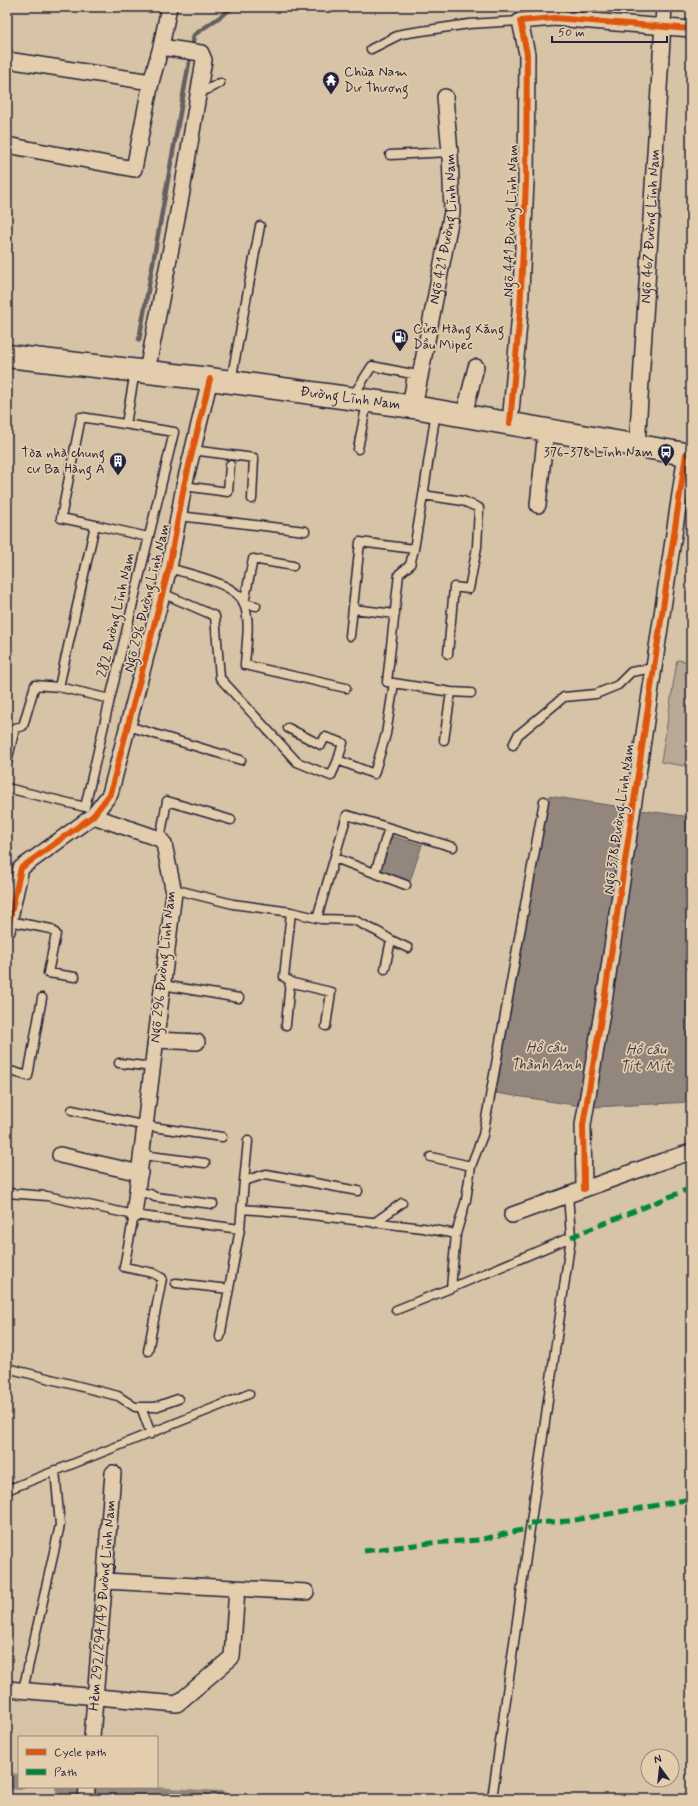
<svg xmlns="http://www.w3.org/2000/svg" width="698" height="1806" viewBox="0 0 698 1806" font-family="Mynerve,sans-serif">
<rect width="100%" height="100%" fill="#d7c3a5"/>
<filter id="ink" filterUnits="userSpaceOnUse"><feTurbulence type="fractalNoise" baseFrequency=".025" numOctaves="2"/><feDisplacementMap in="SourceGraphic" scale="8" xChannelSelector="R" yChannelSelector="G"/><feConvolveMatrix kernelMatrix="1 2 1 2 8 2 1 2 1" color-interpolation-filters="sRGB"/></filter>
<g filter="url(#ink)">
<path fill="#b9a894" stroke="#6e6568" d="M677 660 691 662V767L661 762Z"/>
<path fill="#92867d" stroke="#655e63" d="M549 796 628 808 581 1106 496 1093Z
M640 810 691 817V1102L594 1107Z
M388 835 422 845 409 884 378 873Z"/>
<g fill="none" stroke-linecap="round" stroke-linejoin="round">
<path stroke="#655e63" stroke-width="4.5" d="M139 340 194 35 234 7"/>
<path stroke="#92867d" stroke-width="16" d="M7 1781 19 1782
M63 1787 119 1793 221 1799"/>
<g stroke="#22223b" stroke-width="11">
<path id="lane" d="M589 20V7
M371 49 401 34 469 24 520 21
M198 94 220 83
M390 155 450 152
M231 381 260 226
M353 396 372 366 412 374 407 405
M436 411 424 490 414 549 410 565 399 574 387 682 451 692 471 693
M126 424 135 371
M358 449 367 402
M192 450 254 458 252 499
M184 486 228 492 230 465
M423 495 463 501 479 508 477 547 469 589 454 587 448 654
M179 516 305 531
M95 525 61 518 81 417 174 432 110 699
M169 568C188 574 237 583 244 604 251 622 246 646 245 665L346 688
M162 593 215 616 220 678 297 762 331 776 338 760 374 774 386 734 394 683
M256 606 244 603 253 559 293 566
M353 609 395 614
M350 636 360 542 414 549
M59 687 95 525 148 537
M128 726 241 760
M288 728 321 745 325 737 343 743 338 760
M444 740 451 692
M513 745 518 735 564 697 596 694 618 685 631 672 653 668
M7 762 15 728 23 726 35 685 59 687 110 699 85 807 7 788
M160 839 167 801 231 820
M335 858 406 885
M375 873 389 828
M173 889 233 904 291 912 321 919 354 920 378 932 391 940 408 948
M291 912 284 977 293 983 331 992 326 1026
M317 918 347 815 453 847
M9 921 51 929 56 934 48 973 75 977
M385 969 391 940
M163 985 239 998
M286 1025 290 981
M119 1063 153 1067
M7 1070 28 1076 42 998
M72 1110 146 1126 222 1137
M142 1155 205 1163
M431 1157 471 1166
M244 1181 248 1141
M138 1192 150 1194 155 1197 213 1204
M7 1193 47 1196 134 1215 240 1229
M242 1209 303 1214 423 1228 456 1234 466 1200 471 1166 483 1135 544 801
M134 1215 124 1267 153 1273 162 1278 148 1351
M374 1223 402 1203
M456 1234 451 1288 571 1237
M176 1283 229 1289
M396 1310 451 1288
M220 1337 240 1229 244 1181 266 1174 358 1191
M7 1368 118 1396 135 1407H155L178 1399
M141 1407 151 1434
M7 1490 249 1394
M23 1690 60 1525 55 1470
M492 1799 571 1237 568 1194"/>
</g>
<g stroke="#22223b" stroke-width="18">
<g id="street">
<path d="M7 60 151 82"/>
<path d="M7 145 134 169 151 82 161 47 169 7"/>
<path d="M147 371 181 197 204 60 201 53 161 47"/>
<path id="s1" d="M414 407 452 212 450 152 445 97"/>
<path d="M464 415 476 367"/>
<path d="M510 423 520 313 526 181 527 54 520 21 554 18 691 29"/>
<path id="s2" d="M637 447 664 7"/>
<path d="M538 505 546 430"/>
<path d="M93 816 160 839 164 844 174 893 134 1215"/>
<path d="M7 931 21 868 93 816 110 794 169 568 184 486 210 379"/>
<path d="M156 1040 197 1042"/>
<path d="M60 1155 140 1173"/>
<path d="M584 1189 583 1125 604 1001 686 454"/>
<path d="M512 1215 663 1161 691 1152"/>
<path d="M105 1581 306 1592"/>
<path d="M7 1689 177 1704 232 1657 237 1589"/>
<path id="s3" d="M92 1737 113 1473"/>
<path d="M86 1799 87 1787"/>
</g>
</g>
<g stroke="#22223b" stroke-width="25">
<g id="secondary">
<path id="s4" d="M7 356 210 379 414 407 691 455"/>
</g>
</g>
<use href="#lane" stroke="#e3cdac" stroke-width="8"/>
<use href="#street" stroke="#e3cdac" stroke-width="15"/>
<use href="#secondary" stroke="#e3cdac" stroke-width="22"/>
<path stroke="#00873e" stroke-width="5" stroke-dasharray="10 5" stroke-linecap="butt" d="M571 1237 691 1188
M530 1523 570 1521 691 1499
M364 1551 431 1543 479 1540 530 1528"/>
<g stroke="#e3cdac" stroke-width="8">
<path id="cycleway" d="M510 423 520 313 526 181 527 54 520 21 554 18 691 29
M7 931 21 868 93 816 110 794 169 568 184 486 210 379
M584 1189 583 1125 604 1001 686 454"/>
</g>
<use href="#cycleway" stroke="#de560e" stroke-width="6"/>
</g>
</g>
<defs>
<g id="temple-pin" transform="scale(0.9)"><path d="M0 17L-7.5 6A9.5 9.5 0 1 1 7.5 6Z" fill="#22223b" stroke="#e3cdac"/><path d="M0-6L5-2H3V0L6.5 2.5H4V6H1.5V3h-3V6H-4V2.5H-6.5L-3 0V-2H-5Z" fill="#fff"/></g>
<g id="fuel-pin" transform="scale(0.9)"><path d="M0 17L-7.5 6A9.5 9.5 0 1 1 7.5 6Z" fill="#22223b" stroke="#e3cdac"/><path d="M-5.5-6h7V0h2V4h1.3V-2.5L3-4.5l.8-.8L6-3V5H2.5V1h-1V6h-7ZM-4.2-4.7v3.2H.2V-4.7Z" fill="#fff"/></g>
<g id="bus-pin" transform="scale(0.9)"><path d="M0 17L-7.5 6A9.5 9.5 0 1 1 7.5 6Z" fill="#22223b" stroke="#e3cdac"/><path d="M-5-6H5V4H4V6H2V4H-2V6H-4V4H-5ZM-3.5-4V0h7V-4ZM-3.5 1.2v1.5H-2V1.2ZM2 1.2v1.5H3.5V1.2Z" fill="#fff"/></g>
<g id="building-pin" transform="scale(0.9)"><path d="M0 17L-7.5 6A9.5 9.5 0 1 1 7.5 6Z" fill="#22223b" stroke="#e3cdac"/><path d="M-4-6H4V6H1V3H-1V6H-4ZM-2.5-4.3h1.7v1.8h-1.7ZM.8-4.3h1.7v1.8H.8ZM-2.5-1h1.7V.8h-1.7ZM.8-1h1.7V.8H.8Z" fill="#fff"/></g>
</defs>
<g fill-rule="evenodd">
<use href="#temple-pin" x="331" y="80"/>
<use href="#fuel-pin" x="400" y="337"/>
<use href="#bus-pin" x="666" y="452"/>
<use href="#building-pin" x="118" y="461"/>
</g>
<g text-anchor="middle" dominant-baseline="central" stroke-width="3.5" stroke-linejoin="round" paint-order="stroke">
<g font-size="14" fill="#22223b" stroke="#e3cdac" text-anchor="start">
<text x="344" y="72">Chùa Nam<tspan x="344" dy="16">Dư Thượng</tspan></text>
<text x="413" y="329">Cửa Hàng Xăng<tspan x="413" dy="16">Dầu Mipec</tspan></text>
<text x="653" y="452" text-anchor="end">376-378 Lĩnh Nam</text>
<text x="105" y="453" text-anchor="end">Tòa nhà chung<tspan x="105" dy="16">cư Ba Hàng A</tspan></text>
</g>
<g font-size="14" fill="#22223b" stroke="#e3cdac">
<text transform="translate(511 221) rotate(-88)">Ngõ 441 Đường Lĩnh Nam</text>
<text stroke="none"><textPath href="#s2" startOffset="221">Ngõ 467 Đường Lĩnh Nam</textPath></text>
<text stroke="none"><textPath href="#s1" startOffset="181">Ngõ 421 Đường Lĩnh Nam</textPath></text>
<text stroke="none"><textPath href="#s4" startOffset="346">Đường Lĩnh Nam</textPath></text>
<text transform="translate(147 598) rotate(-76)">Ngõ 296 Đường Lĩnh Nam</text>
<text transform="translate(116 615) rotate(-77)">282 Đường Lĩnh Nam</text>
<text transform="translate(619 819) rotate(-82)">Ngõ 378 Đường Lĩnh Nam</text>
<text transform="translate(163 967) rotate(-84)">Ngõ 296 Đường Lĩnh Nam</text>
<text stroke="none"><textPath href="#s3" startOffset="132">Hẻm 292/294/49 Đường Lĩnh Nam</textPath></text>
</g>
<g font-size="15" font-style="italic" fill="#3e3b4c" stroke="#e3cdac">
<text x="546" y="1048">Hồ câu<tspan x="546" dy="17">Thành Anh</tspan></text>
<text x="646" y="1050">Hồ câu<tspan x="646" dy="17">Tít Mít</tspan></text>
</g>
</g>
<rect width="698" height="1806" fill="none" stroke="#e3cdac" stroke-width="24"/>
<rect x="12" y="12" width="674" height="1782" fill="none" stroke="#22223b" stroke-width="1.5" filter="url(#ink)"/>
<rect x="18" y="1736" width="140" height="52" fill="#e3cdac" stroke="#96897f"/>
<rect x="26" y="1749" width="20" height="6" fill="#de560e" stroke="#96897f"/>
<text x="54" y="1756" font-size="12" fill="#22223b">Cycle path</text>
<rect x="26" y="1769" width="20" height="6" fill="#00873e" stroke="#96897f"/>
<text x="54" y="1776" font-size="12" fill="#22223b">Path</text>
<g transform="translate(660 1768) rotate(345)"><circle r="19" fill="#e3cdac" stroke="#96897f"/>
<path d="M0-3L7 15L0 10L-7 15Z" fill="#22223b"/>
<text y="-6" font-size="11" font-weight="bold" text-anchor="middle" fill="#22223b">N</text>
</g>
<path d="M552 36v6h115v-6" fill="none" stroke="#22223b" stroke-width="2"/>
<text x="558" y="36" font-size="12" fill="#22223b" stroke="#e3cdac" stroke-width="3" paint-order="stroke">50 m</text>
</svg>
